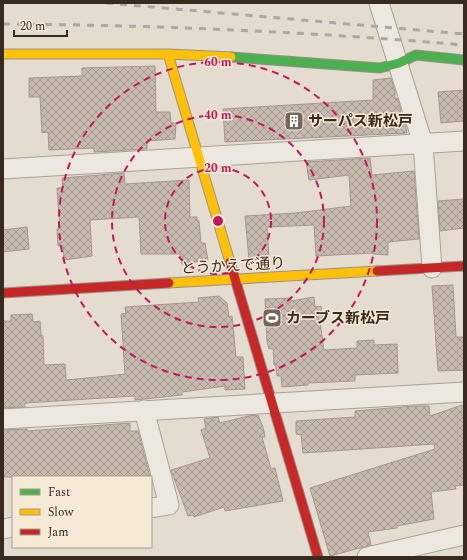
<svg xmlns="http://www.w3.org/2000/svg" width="467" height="560" viewBox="0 0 467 560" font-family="Spectral,'Noto Sans JP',serif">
<defs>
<pattern id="building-cross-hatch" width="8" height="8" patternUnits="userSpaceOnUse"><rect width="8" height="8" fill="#c7bbb0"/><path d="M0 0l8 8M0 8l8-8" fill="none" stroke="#a3988f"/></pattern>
</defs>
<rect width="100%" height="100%" fill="#e4dccf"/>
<path fill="url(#building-cross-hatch)" stroke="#a4988e" d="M155 66 156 112H170L171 123H176L175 139 147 141V149L94 152V148L49 150 48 132 42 133 40 97H29V78L82 76V68Z
M391 78 395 92V99L397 98 400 106 401 119H404L407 133 225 142 223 109 373 100V80Z
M464 90V121L441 123 438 92Z
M370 158 372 175 414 171 419 239 388 242V255L373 254V253L316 256 314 225 267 227 269 257 249 260 245 216 296 213 351 206 349 175 309 180 306 162Z
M124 173 125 184 189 180 190 217H197V221H199L201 243H205L208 260 182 264 180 254H141L139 217 90 220 92 256 64 260 63 246H58L57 229H60L57 188H63L62 178Z
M464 199V228L440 231 438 201Z
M27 227 29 249 3 252V230Z
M453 285 456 337H464V370L438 371 432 286Z
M219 296 227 303 229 317 232 316 236 357H243L245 389 225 390V386L182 392V395L135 400V396L25 403V407L3 408V321H11V315L32 314 33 322 40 321 41 335 43 336 44 365 65 364 66 380 98 377 125 374 121 314 126 313 125 307 199 302 198 298Z
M314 297 315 307 321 306 323 322 320 323 324 350 357 348V341L374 340V345L397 344 398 373 355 375V381L308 383V385L282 387 281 376H277L276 367 274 365 273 348 269 349 267 342 265 299 291 298V301Z
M462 405V416H464V485L455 486 456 489 431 492 434 519 397 526V528L368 532 371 545 330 556 310 488 435 449 434 444 303 453 301 435 296 434V421L355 417V411L414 406H429L430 416Z
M258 415 263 427 265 437H262L271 469 275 468 283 501 225 511 224 507 194 517 193 515 188 516 171 470 210 458 201 430 206 428 204 419 218 417 220 423 248 416Z
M130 423V431H138L150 477H3V430L27 429V431Z"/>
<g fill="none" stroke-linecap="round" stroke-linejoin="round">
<g stroke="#a9a197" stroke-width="21">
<path id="street" d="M379 3 423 144 432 268
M3 169 464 141
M144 410 169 505 151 508
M3 419 464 392
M3 529 13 527
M367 557 464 535"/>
</g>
<g stroke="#999188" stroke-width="11">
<path id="fast" d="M231 57 380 68 399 63 416 55 464 60"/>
</g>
<g stroke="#999188" stroke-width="11">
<path id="slow" d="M3 54H168L231 57
M168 54 230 262
M169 283 377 271"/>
</g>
<g stroke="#999188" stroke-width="11">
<path id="jam" d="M230 262 318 557
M377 271 464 266
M3 293 169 283"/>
</g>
<use href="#street" stroke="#ece8e0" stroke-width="19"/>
<use href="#fast" stroke="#4caf50" stroke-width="9"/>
<use href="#slow" stroke="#ffc107" stroke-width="9"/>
<use href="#jam" stroke="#c62828" stroke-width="9"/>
<path stroke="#aca7a0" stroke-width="3" stroke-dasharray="7 7" stroke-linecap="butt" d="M106 3 464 34
M3 24C157 25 311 32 464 45"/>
</g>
<g fill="none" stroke="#c2185b" stroke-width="2" stroke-dasharray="7 5">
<circle cx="218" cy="221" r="53"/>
<circle cx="218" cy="221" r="106"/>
<circle cx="218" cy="221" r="159"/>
</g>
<defs>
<g id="building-square" transform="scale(1)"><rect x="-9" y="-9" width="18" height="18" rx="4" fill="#74685d" stroke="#f4ead5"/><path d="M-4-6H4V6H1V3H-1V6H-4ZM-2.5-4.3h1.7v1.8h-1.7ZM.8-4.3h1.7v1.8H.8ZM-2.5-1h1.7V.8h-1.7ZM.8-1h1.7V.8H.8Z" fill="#fff"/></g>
<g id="stadium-square" transform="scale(1)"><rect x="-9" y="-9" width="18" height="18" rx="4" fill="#74685d" stroke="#f4ead5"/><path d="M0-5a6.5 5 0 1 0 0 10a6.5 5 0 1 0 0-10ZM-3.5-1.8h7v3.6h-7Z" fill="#fff"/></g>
</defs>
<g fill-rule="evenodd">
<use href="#building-square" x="294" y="121"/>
<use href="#stadium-square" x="272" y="318"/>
</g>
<g text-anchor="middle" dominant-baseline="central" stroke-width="3" stroke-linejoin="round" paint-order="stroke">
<g font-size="15" font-weight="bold" fill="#382a1f" stroke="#f4ead5" text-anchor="start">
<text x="308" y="121">サーパス新松戸</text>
<text x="286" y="318">カーブス新松戸</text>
</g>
<g font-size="15" fill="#382a1f" stroke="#f4ead5">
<text transform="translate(233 266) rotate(-3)">とうかえで通り</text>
</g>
</g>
<circle cx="218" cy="221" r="6" fill="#c2185b" stroke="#f4ead5" stroke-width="2"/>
<g font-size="12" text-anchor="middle" font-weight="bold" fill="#c2185b" stroke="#f4ead5" stroke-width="3" stroke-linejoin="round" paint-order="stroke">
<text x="218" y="66">60 m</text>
<text x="218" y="119">40 m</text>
<text x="218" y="172">20 m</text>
</g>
<rect width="467" height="560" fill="none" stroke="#382a1f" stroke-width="8"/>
<rect x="12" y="476" width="140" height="72" fill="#f4ead5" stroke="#a99d8c"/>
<rect x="20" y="489" width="20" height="6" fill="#4caf50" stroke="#a99d8c"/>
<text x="48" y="496" font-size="12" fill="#382a1f">Fast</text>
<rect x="20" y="509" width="20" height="6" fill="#ffc107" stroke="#a99d8c"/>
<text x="48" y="516" font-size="12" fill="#382a1f">Slow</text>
<rect x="20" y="529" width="20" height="6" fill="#c62828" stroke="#a99d8c"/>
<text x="48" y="536" font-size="12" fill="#382a1f">Jam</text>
<path d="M14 30v6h53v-6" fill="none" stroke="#382a1f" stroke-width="2"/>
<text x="20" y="30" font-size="12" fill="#382a1f" stroke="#f4ead5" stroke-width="3" paint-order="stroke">20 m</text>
</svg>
